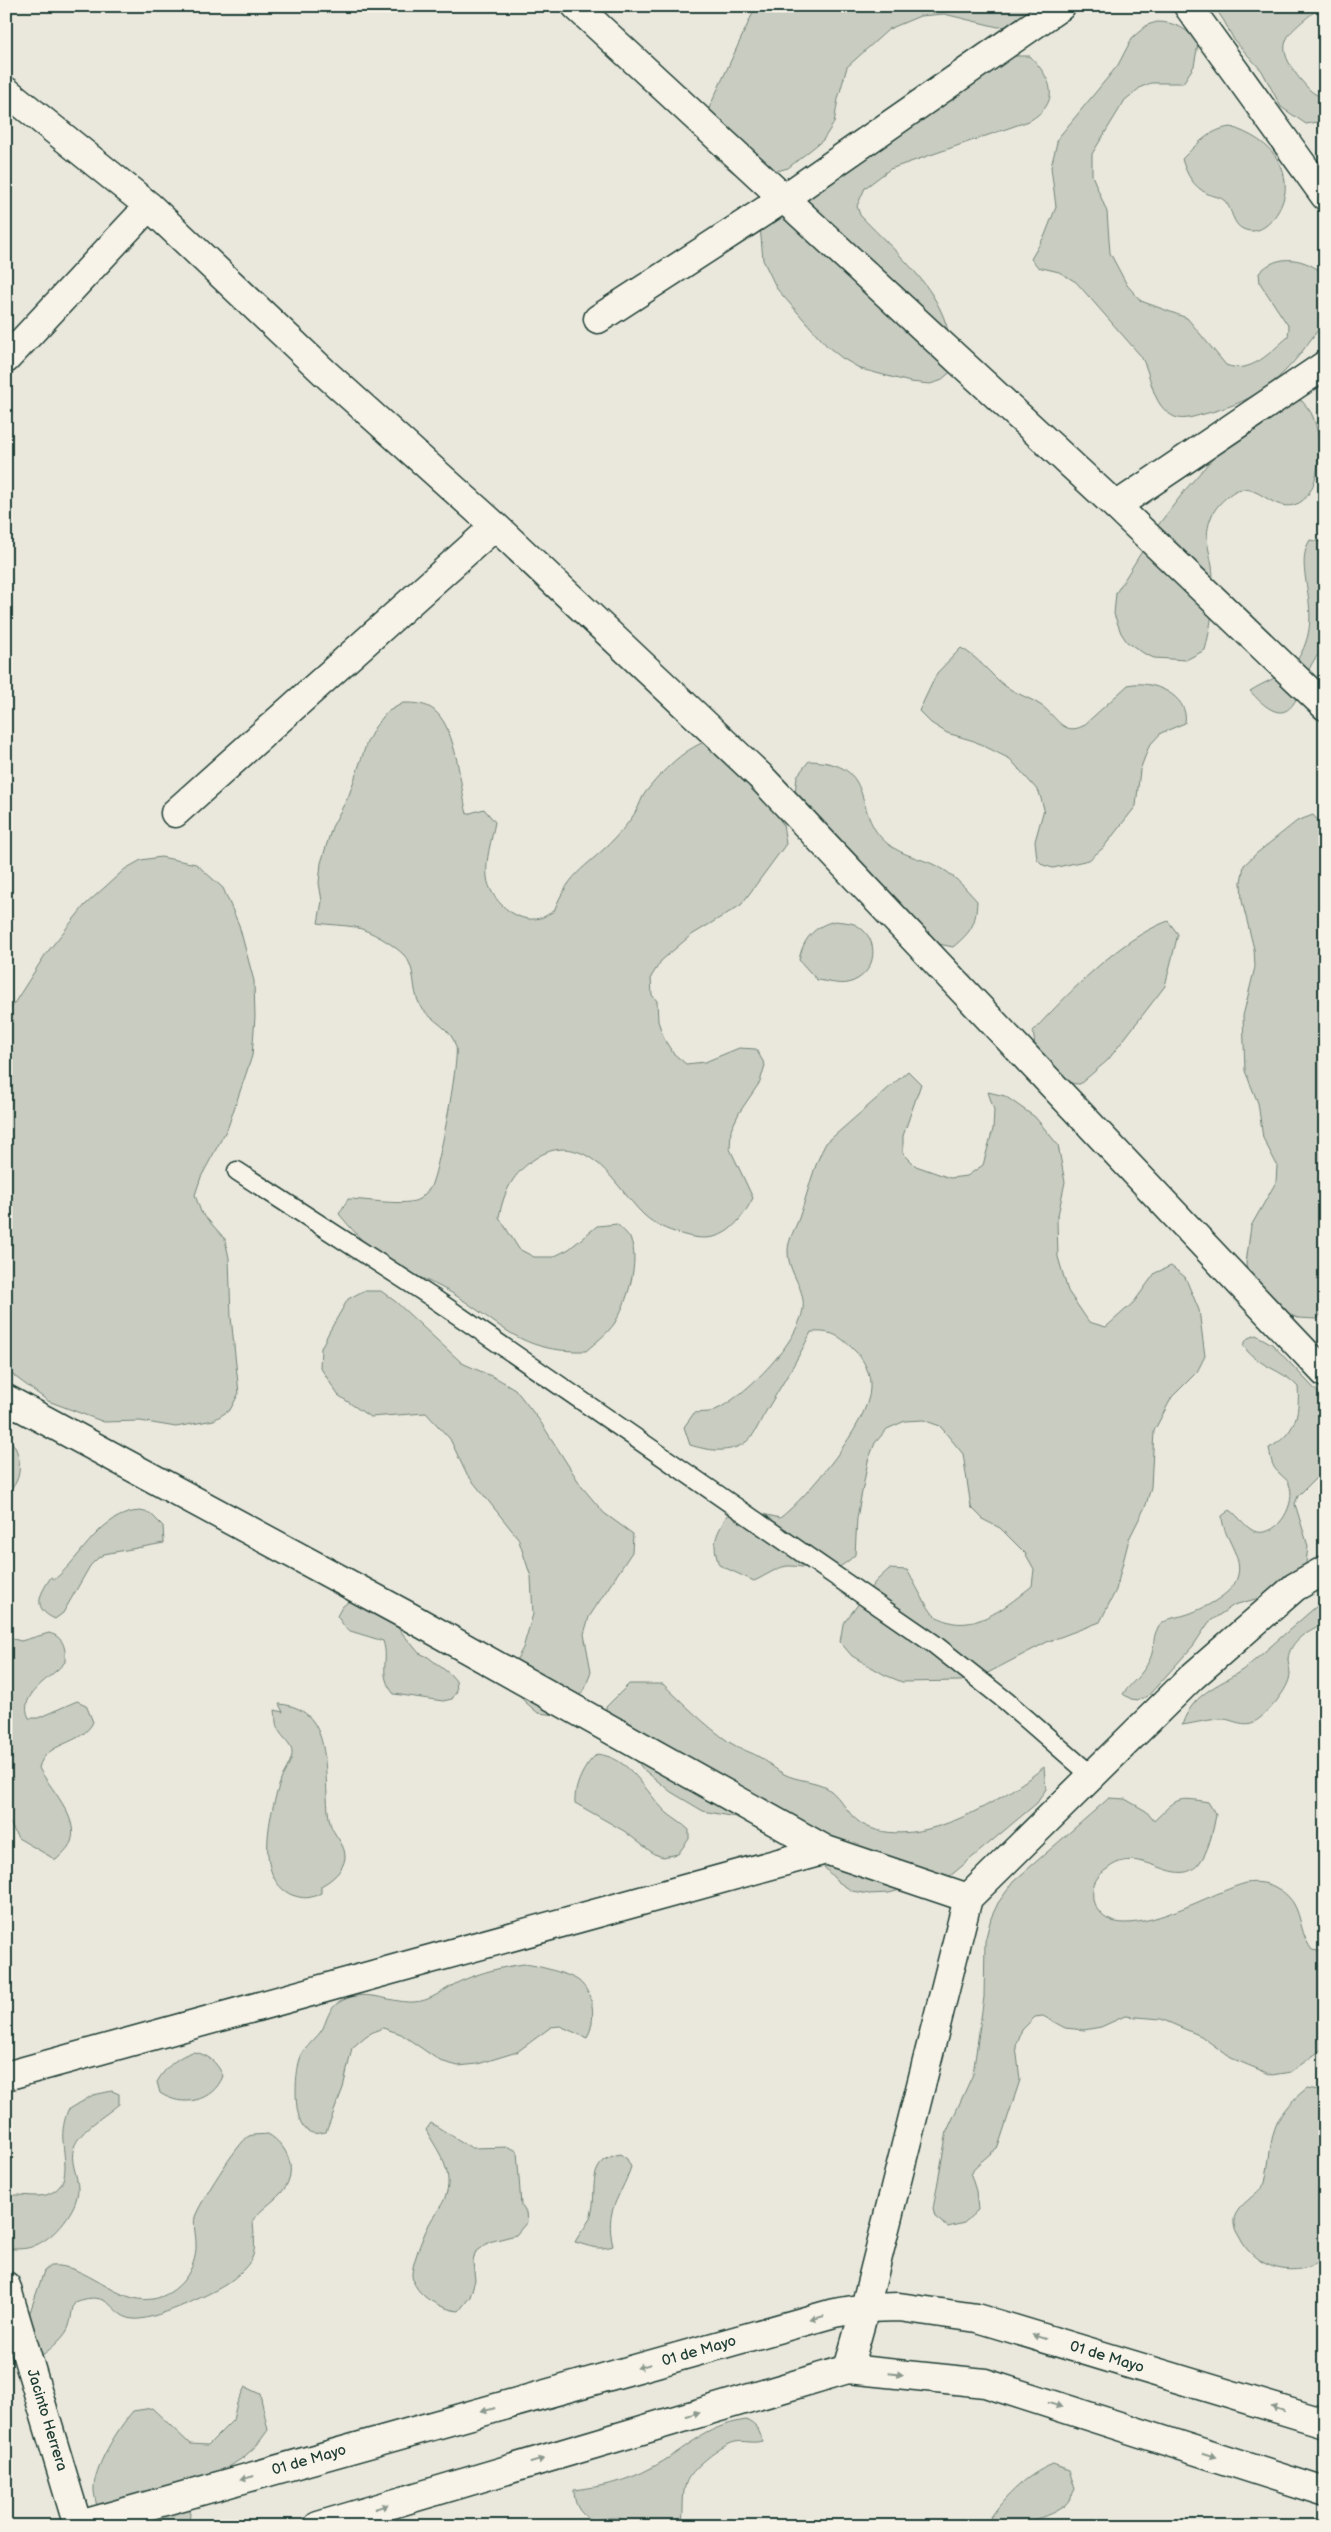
<svg xmlns="http://www.w3.org/2000/svg" width="1331" height="2532" viewBox="0 0 1331 2532" font-family="'Balsamiq Sans',sans-serif">
<rect width="100%" height="100%" fill="#eae8dd"/>
<filter id="ink" filterUnits="userSpaceOnUse"><feTurbulence type="fractalNoise" baseFrequency=".02" numOctaves="2"/><feDisplacementMap in="SourceGraphic" scale="10" xChannelSelector="R" yChannelSelector="G"/><feConvolveMatrix kernelMatrix="1 2 1 2 8 2 1 2 1" color-interpolation-filters="sRGB"/></filter>
<g filter="url(#ink)">
<path fill="#c8ccc1" stroke="#74847a" d="M756 6H1040L1010 26 998 27 944 14 920 16 889 29 847 67 838 99 834 123 823 140 788 168 755 177 734 173 717 159 711 150 704 119Z
M1214 6H1268L1278 11 1288 10 1294 6H1321C1290 33 1269 40 1300 79 1308 88 1313 96 1325 97V118L1318 122 1306 124 1281 107 1262 71 1234 40 1224 21Z
M1157 22C1175 22 1189 29 1198 44L1194 66 1183 83H1151L1141 87 1125 100 1092 154V175L1107 212 1110 253 1127 285 1141 301 1187 318 1226 365C1251 375 1270 352 1288 337L1289 327 1260 283 1259 273C1278 252 1306 258 1325 275 1325 286 1328 312 1324 321 1318 331 1310 340 1304 349 1276 386 1249 403 1204 414 1192 417 1181 422 1171 415 1150 402 1152 373 1140 355L1076 282 1059 272 1038 267 1031 259 1045 235 1056 207 1051 167 1058 138 1118 65 1132 38 1147 25Z
M1008 56H1030C1052 79 1062 102 1029 121L890 169 865 188 857 206 860 215C887 244 923 273 940 309 949 327 952 349 955 368L940 381 930 384 910 382 861 369 842 358 827 346 777 289 763 260 760 226Z
M1231 127C1249 133 1270 144 1279 162 1284 171 1286 182 1285 192 1283 210 1264 239 1243 229 1232 224 1233 210 1225 201 1221 197 1213 196 1208 194 1193 187 1186 173 1182 159 1196 145 1210 129 1231 127Z
M1291 399 1302 401C1306 406 1311 411 1313 417 1323 438 1322 498 1294 505 1269 512 1253 474 1228 496 1222 501 1217 506 1213 513 1200 541 1213 552 1213 579 1214 603 1211 628 1205 650L1186 660 1154 658 1145 654 1127 642 1121 633 1114 614 1116 593 1159 524 1186 489 1233 435Z
M1310 540 1320 542 1325 548V649C1296 665 1303 751 1250 691 1264 682 1280 677 1293 666 1331 616 1290 572 1310 540Z
M961 648C978 657 990 674 1005 686 1016 694 1031 698 1042 706 1057 717 1063 736 1083 726L1128 685C1151 679 1190 695 1185 723L1161 733 1149 746 1140 770 1136 806 1103 848 1089 860 1053 868 1043 865 1037 859 1035 841 1044 809 1039 792 1010 759 974 741 947 733 931 723 919 711 937 673Z
M403 703C414 703 426 703 435 711 457 730 460 786 467 814L484 809 495 822C492 839 485 860 487 877 489 899 517 925 540 918 545 917 550 913 554 911 570 870 588 867 615 838 622 830 631 820 636 811 640 805 641 798 645 793 662 771 686 746 713 739L762 796 783 824 786 844 741 905 690 936 661 961 651 977 652 995 657 1001 658 1021 664 1039 673 1053 686 1064 705 1062 739 1048 756 1049 765 1065 760 1082 739 1113 731 1130 730 1149 753 1198C736 1230 719 1246 681 1234 667 1230 655 1225 644 1215 628 1200 610 1171 592 1159 573 1146 554 1146 536 1158 513 1173 504 1191 499 1217L519 1249 534 1257H553L569 1249 597 1226 617 1224C621 1228 627 1233 630 1238 641 1260 627 1304 614 1324 607 1334 595 1343 586 1351 518 1353 502 1323 450 1292 426 1279 398 1269 376 1252 362 1242 351 1228 339 1214L348 1199C363 1199 408 1207 419 1199 422 1197 427 1192 430 1188 438 1175 459 1063 456 1047 452 1027 429 1021 420 1005 411 990 417 968 404 955 393 944 371 931 355 927 343 925 330 925 318 923L322 901 319 883 321 863 332 827 349 795 367 742 375 727 387 712Z
M809 761C881 763 849 813 888 844 903 856 921 858 937 866 954 874 965 888 977 901 976 925 971 932 953 947L934 943 821 824 812 808 795 793 797 776Z
M1313 815 1325 828V1311L1316 1319 1298 1318 1268 1306 1247 1279 1246 1263 1251 1226 1276 1182 1277 1165 1263 1138 1258 1103 1245 1071 1243 1016 1255 967 1254 949 1242 901 1241 882 1244 865 1257 853 1297 821Z
M161 857 196 864 223 888 239 925 254 981 255 1017 252 1056 228 1127 201 1177 195 1195 201 1212 225 1239 229 1258 231 1317 239 1393 230 1410 214 1420 176 1427 140 1421 104 1422 48 1401 6 1370V1016L45 955 85 905 125 869 141 860Z
M835 921C841 922 849 922 854 924 882 937 878 975 848 983 839 985 826 981 817 980L799 960C803 939 814 926 835 921Z
M1168 921 1178 934 1165 986 1108 1060 1080 1084 1055 1083 1036 1052 1033 1031C1070 992 1118 940 1168 921Z
M908 1071 921 1084 903 1136V1153L916 1166 950 1178 967 1176 983 1165 993 1129 994 1110 988 1092 1005 1096 1035 1117 1058 1145 1065 1182 1057 1220 1058 1257 1068 1291 1089 1322 1106 1327 1134 1302 1155 1273 1171 1266 1185 1277 1199 1310 1205 1356 1197 1372 1172 1397 1154 1431 1151 1487 1146 1505 1129 1539 1116 1590 1100 1622 1047 1642 980 1677 961 1681 902 1682 885 1675 852 1656 840 1642 843 1624 876 1581 889 1569 907 1570C915 1583 925 1606 935 1616 938 1618 943 1619 946 1621 978 1632 1009 1604 1032 1586L1034 1569 1025 1553 1000 1528 984 1520 971 1507 963 1454 940 1426 923 1420 905 1421 887 1429 875 1443 868 1461 857 1518 855 1555C827 1581 822 1567 790 1566 780 1565 764 1577 754 1581L719 1565C711 1542 716 1536 727 1515L746 1510 780 1518C807 1497 870 1422 870 1388 871 1374 864 1359 854 1350 839 1335 832 1331 811 1332 797 1361 781 1386 765 1413 758 1424 755 1437 743 1444 726 1454 707 1450 690 1445L684 1427 694 1413C700 1412 708 1413 713 1411 743 1399 808 1335 803 1300 801 1283 787 1269 788 1250 788 1240 796 1227 799 1218 808 1193 813 1166 826 1143Z
M363 1291H381L396 1302 462 1363 498 1379 515 1389 540 1421 582 1487 604 1513 633 1534 632 1552 589 1617 584 1634 591 1671 585 1689 571 1705 557 1715 538 1713 524 1701 514 1684V1664L523 1648 533 1614 531 1577 518 1538 466 1473 450 1439 426 1413 370 1417 338 1395 320 1367 321 1348 329 1332 348 1299Z
M1256 1335 1272 1344 1325 1400V1469L1298 1496 1295 1504 1308 1546 1306 1564 1300 1572 1270 1595 1234 1605 1209 1622 1193 1646 1148 1696 1139 1700 1131 1699 1123 1694C1132 1682 1143 1674 1149 1661 1157 1647 1149 1630 1166 1621 1172 1617 1179 1617 1185 1615 1201 1610 1232 1595 1237 1578 1245 1557 1222 1537 1222 1516L1230 1510C1239 1516 1247 1530 1257 1532 1279 1536 1297 1502 1289 1484 1287 1479 1283 1477 1279 1473 1271 1466 1271 1458 1269 1448 1295 1434 1300 1415 1298 1387 1283 1369 1255 1366 1243 1345L1248 1338Z
M6 1436C23 1449 25 1482 6 1493Z
M140 1511 150 1513 163 1526 164 1543 104 1554 97 1559 90 1566 63 1613 55 1619C31 1608 40 1594 51 1577L55 1579C83 1556 100 1513 140 1511Z
M355 1596 382 1609 419 1653 428 1657 450 1674 456 1681 457 1691 452 1699 443 1701 394 1694C377 1674 390 1661 383 1641L347 1630 337 1616 342 1607Z
M1325 1599V1623C1309 1630 1290 1640 1288 1659 1288 1664 1290 1669 1290 1674 1290 1688 1266 1716 1254 1722 1244 1727 1233 1720 1224 1719 1209 1719 1196 1723 1182 1725 1194 1689 1223 1686 1249 1665 1275 1643 1299 1621 1325 1599Z
M49 1633C64 1637 66 1648 65 1662 52 1678 17 1694 29 1718H38L77 1701 86 1705 93 1722C82 1746 45 1741 39 1768 49 1787 80 1818 71 1842 68 1849 61 1855 56 1860L18 1838 6 1816V1637L21 1641Z
M629 1684H663C684 1704 705 1725 729 1742 739 1749 752 1752 763 1759 770 1764 776 1770 784 1774 797 1781 818 1781 827 1788 843 1798 849 1820 868 1827 921 1850 1003 1800 1044 1767L1046 1789 1037 1803 949 1877 889 1893 869 1894 852 1891 837 1881 810 1852 777 1831 740 1818 703 1811 671 1792 643 1769 607 1723 606 1707Z
M279 1704C339 1708 321 1784 330 1823 333 1835 346 1844 345 1858 343 1871 332 1880 321 1886V1893C310 1899 304 1899 292 1895 253 1878 270 1811 281 1780 284 1771 293 1761 292 1751 291 1743 281 1736 278 1729 275 1723 276 1716 275 1710L283 1712Z
M597 1754C632 1758 644 1791 667 1813 674 1819 682 1823 689 1830V1839L678 1854 663 1857 654 1854 624 1831 575 1803C574 1786 584 1765 597 1754Z
M1109 1798 1125 1799 1146 1811 1154 1821C1177 1799 1175 1796 1208 1802L1216 1815C1196 1928 1151 1833 1107 1869 1099 1875 1094 1880 1093 1890 1092 1901 1094 1906 1101 1914 1128 1943 1210 1893 1243 1884 1251 1881 1267 1882 1275 1887 1306 1903 1295 1927 1312 1950L1325 1952V2047L1291 2072 1272 2075 1231 2058 1201 2036 1161 2019 1125 2016 1101 2027 1084 2030 1065 2028 1043 2016 1035 2017 1022 2030 1016 2046 1020 2080 998 2147 975 2167 971 2175 976 2191 978 2210 964 2223 948 2227 935 2217 933 2209 947 2131 973 2074 984 1997 985 1941 991 1918 998 1903 1014 1881Z
M524 1964C536 1965 570 1974 579 1981 595 1995 596 2020 587 2038L560 2026 551 2027 517 2052 478 2064 458 2066 440 2061 401 2034 383 2028 375 2031 366 2036 352 2048 343 2088 326 2132C320 2133 314 2135 308 2131 292 2122 295 2074 300 2059 304 2046 317 2039 323 2028 327 2019 329 2009 338 2003 364 1986 388 2003 413 2002 431 2002 445 1988 461 1981 482 1972 502 1967 524 1964Z
M193 2052C208 2054 217 2062 223 2076 213 2102 182 2108 160 2093L157 2082C165 2068 178 2056 193 2052Z
M1307 2088 1325 2091V2258C1298 2280 1255 2270 1240 2238 1237 2233 1233 2227 1234 2220 1235 2206 1258 2195 1265 2183 1274 2136 1267 2120 1307 2088Z
M112 2091 119 2094V2104C105 2116 81 2129 74 2147 69 2162 78 2174 78 2189 78 2209 55 2237 36 2245 29 2249 20 2249 11 2249L6 2246V2196C19 2193 33 2198 46 2195 72 2187 64 2161 63 2141 62 2131 64 2120 68 2110L93 2095Z
M431 2123 472 2148 509 2147 517 2151 521 2205 526 2212 527 2222 516 2235 489 2242 475 2253 473 2262 475 2280 470 2297 459 2311C448 2310 440 2306 431 2301 422 2296 411 2284 412 2273 413 2261 425 2230 432 2219 439 2208 447 2200 448 2185 449 2164 436 2148 426 2130Z
M268 2134C289 2146 299 2173 281 2193 272 2203 261 2209 253 2220 253 2231 257 2248 252 2258 248 2267 233 2280 225 2285 209 2295 150 2322 133 2319 109 2316 113 2288 75 2302 71 2311 72 2317 69 2326 67 2335 50 2350 42 2355L33 2352 29 2315 44 2271 50 2266C86 2262 116 2305 153 2299 179 2294 197 2269 196 2244 196 2235 193 2226 195 2217 199 2204 238 2142 249 2136 254 2134 262 2135 268 2134Z
M620 2154 627 2159 631 2167C620 2200 604 2208 613 2246 599 2251 589 2246 575 2242 580 2232 590 2223 592 2211 597 2188 586 2161 620 2154Z
M245 2387 260 2394 268 2430 257 2445 244 2457 197 2488 191 2505 189 2523 185 2526H100C101 2513 95 2504 94 2491 92 2469 119 2427 133 2411L152 2408 190 2444 208 2445 233 2420 237 2403Z
M746 2420C756 2425 760 2430 762 2441 752 2444 744 2440 735 2442 721 2445 690 2470 686 2483 681 2497 685 2512 681 2526H629C622 2512 604 2520 591 2520 579 2513 574 2504 574 2490 600 2487 628 2481 651 2468 688 2449 701 2427 746 2420Z
M1053 2464 1069 2470 1075 2489C1072 2495 1069 2502 1064 2506 1043 2521 1011 2526 985 2526 1001 2500 1025 2475 1053 2464Z"/>
<g fill="none" stroke-linecap="round" stroke-linejoin="round">
<g stroke="#1f3d34" stroke-width="21">
<path id="service" d="M237 1171 433 1298 934 1644 1006 1701 1092 1776"/>
</g>
<g stroke="#1f3d34" stroke-width="31">
<path id="minor" d="M576 6 1116 506 1325 706
M1188 6 1325 196
M6 91 149 206 325 373 495 526 760 776 1325 1373
M598 319 783 199 1061 6
M6 359 149 206
M1116 506 1325 365
M175 813 495 526
M6 1399 408 1616 826 1850 968 1898
M6 2076 826 1850
M6 2286 78 2526
M848 2369 865 2308 968 1898 1192 1677 1295 1587 1325 1570"/>
</g>
<g stroke="#1f3d34" stroke-width="31">
<path id="tertiary" d="M76 2526 834 2313 865 2308 899 2307 977 2318 1325 2423
M318 2526 848 2369 985 2383 1325 2492"/>
</g>
<use href="#service" stroke="#f7f3e8" stroke-width="18"/>
<use href="#minor" stroke="#f7f3e8" stroke-width="28"/>
<use href="#tertiary" stroke="#f7f3e8" stroke-width="28"/>
</g>
<defs><path id="oneway-solid" d="M-6-.8H1V-3.2L6.5 0L1 3.2V.8H-6Z" transform="scale(1.25)"/></defs>
<g fill="#8b988e">
<use href="#oneway-solid" transform="translate(817 2318) rotate(164)"/>
<use href="#oneway-solid" transform="translate(1039 2337) rotate(-163)"/>
<use href="#oneway-solid" transform="translate(644 2366) rotate(164)"/>
<use href="#oneway-solid" transform="translate(896 2374) rotate(6)"/>
<use href="#oneway-solid" transform="translate(1055 2405) rotate(18)"/>
<use href="#oneway-solid" transform="translate(1278 2409) rotate(-163)"/>
<use href="#oneway-solid" transform="translate(488 2410) rotate(164)"/>
<use href="#oneway-solid" transform="translate(693 2414) rotate(-17)"/>
<use href="#oneway-solid" transform="translate(1209 2455) rotate(18)"/>
<use href="#oneway-solid" transform="translate(537 2461) rotate(-17)"/>
<use href="#oneway-solid" transform="translate(247 2478) rotate(164)"/>
<use href="#oneway-solid" transform="translate(381 2507) rotate(-17)"/>
</g>
</g>
<g text-anchor="middle" dominant-baseline="central" stroke-width="5" stroke-linejoin="round" paint-order="stroke">
<g font-size="15" fill="#1f3d34" stroke="#f7f3e8">
<text transform="translate(699 2351) rotate(-16)">01 de Mayo</text>
<text transform="translate(1107 2357) rotate(17)">01 de Mayo</text>
<text transform="translate(47 2420) rotate(73)">Jacinto Herrera</text>
<text transform="translate(309 2460) rotate(-16)">01 de Mayo</text>
</g>
</g>
<rect width="1331" height="2532" fill="none" stroke="#f7f3e8" stroke-width="25"/>
<rect x="12" y="12" width="1306" height="2507" fill="none" stroke="#1f3d34" stroke-width="2" filter="url(#ink)"/>
</svg>
